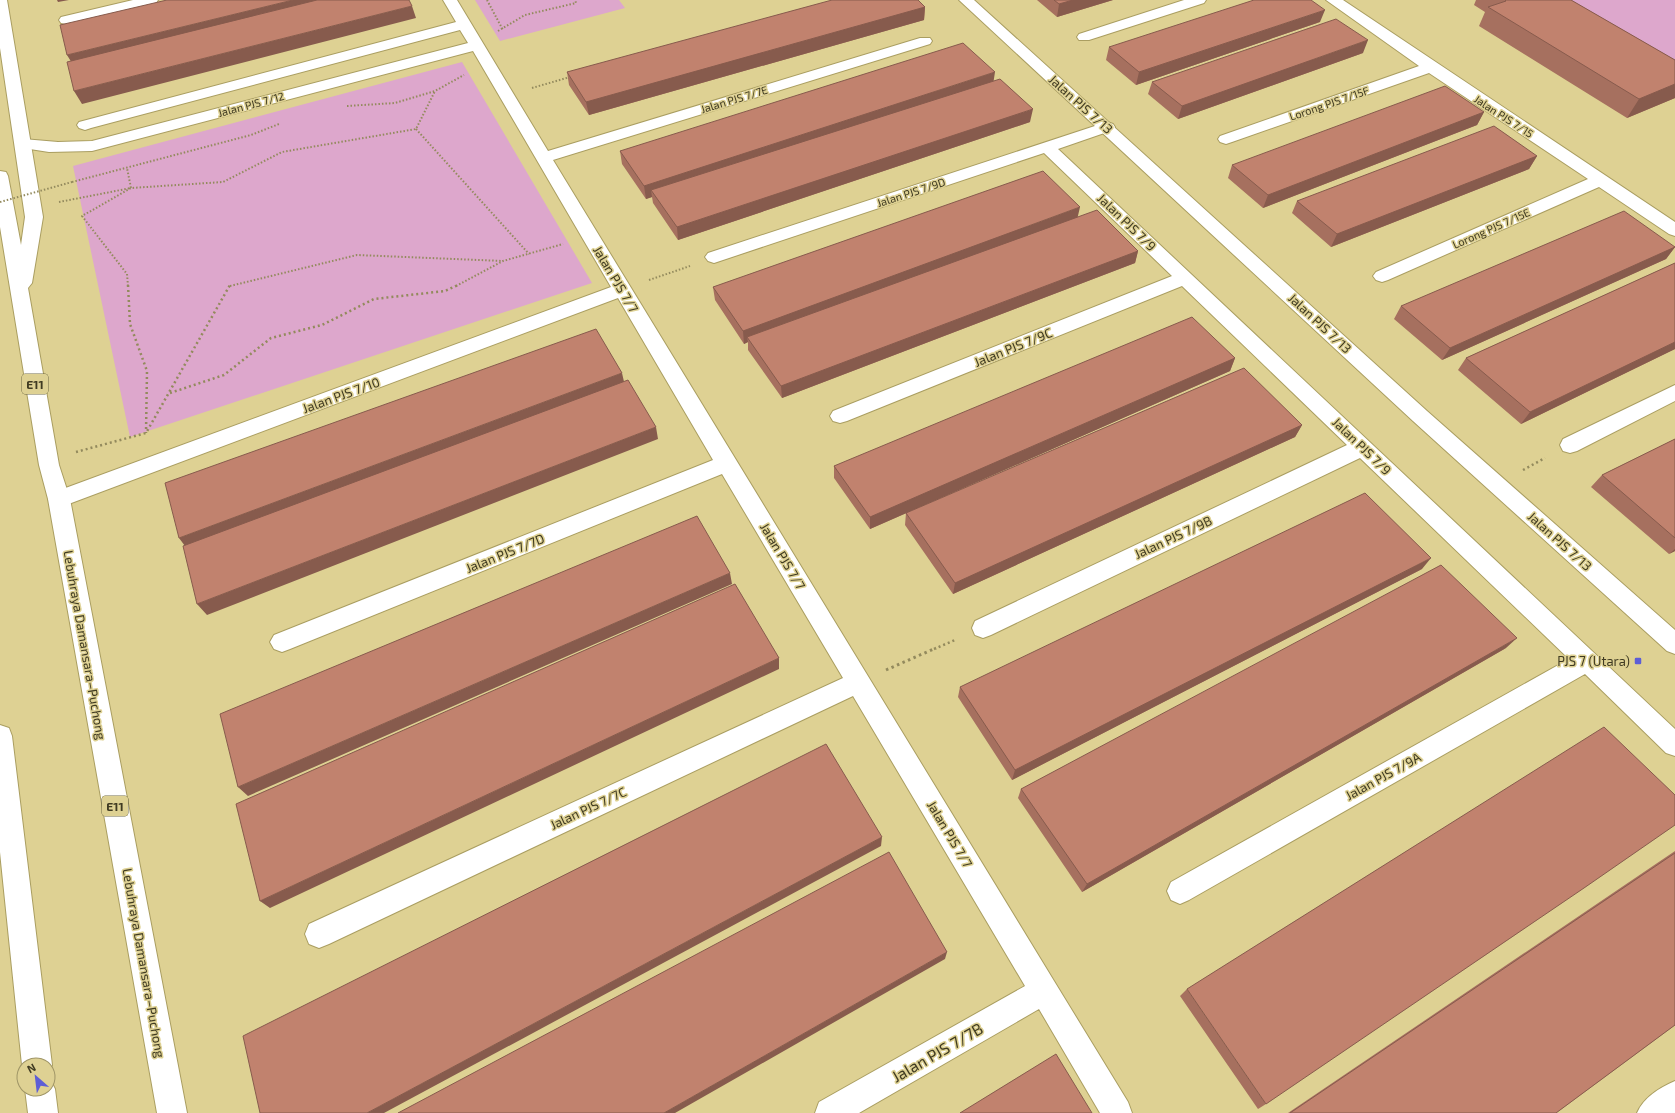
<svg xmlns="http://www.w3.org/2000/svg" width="1675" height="1113" viewBox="0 0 1675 1113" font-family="'Exo 2',sans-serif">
<rect width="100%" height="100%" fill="#ded193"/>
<path fill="#dda7cc" d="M475 0H619L625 8 500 41Z
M1554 0H1675V71Z
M462 62 592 283 130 437 73 166Z"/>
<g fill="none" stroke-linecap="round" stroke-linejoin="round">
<g stroke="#aa9e61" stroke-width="2">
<path id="street" d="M133 0H158L156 3 66 24 61 23 59 20 61 17Z
M443 0H457L548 151 920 38H930L932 41 930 44 553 160 1054 981 1128 1102 1132 1113H1100L1039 1009 859 1113H815L819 1102 1025 986 853 696 329 944 319 948 309 944 305 934 309 924 843 678 722 474 290 649 282 652 274 649 270 642 274 635 713 460 618 298 66 505 59 507 52 505 48 499 52 493 611 287 473 51 92 151 49 152 17 147 15 144 17 141 23 139 58 142 92 141 468 43 460 30 91 128 85 130 79 128 77 125 79 122 456 22Z
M1184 0H1206L1204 3 1089 40H1079L1077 37 1079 34Z
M1326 0H1343L1675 222V236L1669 234 1599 187 1388 280 1382 282 1376 280 1373 276 1376 272 1588 179 1429 73 1232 142 1226 144 1220 142 1218 139 1220 136 1419 66Z
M1107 122 1113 124 1115 127 1113 130 1058 149 1675 729V756L1666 753 1585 674 1189 900 1180 904 1171 900 1167 891 1171 882 1569 659 1360 458 991 635 983 638 975 635 972 628 975 621 1347 445 1182 286 847 421 840 423 833 421 830 416 833 411 1172 276 1044 153 714 263 708 261 705 257 708 253Z
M1675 385V401L1577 451 1570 453 1563 451 1560 445 1563 439Z
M1675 1081V1113H1637C1644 1097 1659 1088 1675 1081Z"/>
</g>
<g stroke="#aa9e61" stroke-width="2">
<path id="secondary" d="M959 0H974L1427 411 1675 630V654L1667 651 1413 421Z"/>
</g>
<g stroke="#aa9e61" stroke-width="2">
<path id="highway" d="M0 0H7L43 217 32 283 28 288 59 465 70 499 187 1113H157L48 499 39 465 0 227V171L6 172 8 176 21 245 25 217 0 48Z
M0 725 9 728 12 736 52 1065 48 1074V1065H24V1069L22 1065 0 852Z
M48 1078 50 1079 55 1089 58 1113H28L25 1089H48Z"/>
</g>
<path stroke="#938a5d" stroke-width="2" stroke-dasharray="1.5 2" stroke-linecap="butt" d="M487 0 503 30
M498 31 525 15 576 3 575 0
M532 88 570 77
M347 106 395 103 435 91 464 75
M416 129 529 254
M72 182 251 135 279 124
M59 202 131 188 127 168
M649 280 690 266
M128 286 127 274 82 216 131 188 223 182 282 152 416 129 435 91
M230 286 357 255 503 261
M456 286 503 261 563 244"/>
<path stroke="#938a5d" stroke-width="2.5" stroke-dasharray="2 3" stroke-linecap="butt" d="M128 285 130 324 147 371 146 433
M170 393 224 375 271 338 322 325 374 299 445 291 458 285
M76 452 146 433 230 285H232
M1523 470 1545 458
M934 649 955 640"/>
<path stroke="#938a5d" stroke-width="3" stroke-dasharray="2.5 3.5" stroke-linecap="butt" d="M886 670 936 648"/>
<use href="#street" fill="#fff" fill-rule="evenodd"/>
<use href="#secondary" fill="#fff" fill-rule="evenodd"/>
<use href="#highway" fill="#fff" fill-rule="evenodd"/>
<path stroke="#938a5d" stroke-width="2" stroke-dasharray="1.5 2" stroke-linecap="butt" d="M0 202 72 182"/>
</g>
<path fill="#a6705f" d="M1037 0H1113L1057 17Z
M1476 0H1571L1675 60V98L1627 118 1479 26 1485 12 1474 5Z
M925 7 924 20 589 115 569 85 567 72Z
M1320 22 1136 85 1106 60 1109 47Z
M1363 53 1178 119 1148 94 1152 82Z
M993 81 1030 122 678 240 653 203 652 197 646 199 622 164 620 151Z
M1484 112 1477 125 1263 208 1228 178 1232 165Z
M1537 156 1529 169 1331 247 1292 213 1297 201Z
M1078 217 1138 251 1135 263 782 398 748 350V342L744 344 715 300 713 287Z
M1675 246V247L1666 259 1442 360 1394 319 1401 306Z
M1675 263V349L1521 424 1458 370 1466 358Z
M1235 358 1230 371 870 529 834 478V466Z
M1302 425 1295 437 953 594 905 525 906 513Z
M1675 439V551L1669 554 1591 487 1602 475Z
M1422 569 1012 780 958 697 960 687Z
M1506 648 1082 892 1018 798 1021 789Z
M1675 851V1025L1556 1113H1288Z
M1187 989 1266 1104 1258 1109 1180 996Z"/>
<path fill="#875b4d" d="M57 0H69L58 2Z
M293 0H349L75 68 67 55Z
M1073 0H1113L1057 17 1059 4Z
M412 6 416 18 82 104 74 91Z
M925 7 924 20 589 115 586 102Z
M1325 10 1320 22 1136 85 1139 72Z
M1368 40 1363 53 1178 119 1182 106Z
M995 72 993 85 651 190 652 197 646 199 644 186Z
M1675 84V98L1627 118 1639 99Z
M1033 109 1030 122 678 240 677 227Z
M1484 112 1477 125 1263 208 1268 195Z
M1537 156 1529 169 1331 247 1337 234Z
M1080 207 1077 220 747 337 748 342 744 344 743 331Z
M1675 247 1666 259 1442 360 1450 348Z
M1138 251 1135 263 782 398 781 386Z
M1675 342V349L1521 424 1530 412Z
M1235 358 1230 371 870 529V517Z
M622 373 625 386 188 550 179 538Z
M1302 425 1295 437 953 594 955 583Z
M656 427 658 439 207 615 197 604Z
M1675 549V551L1669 554Z
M1431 558 1422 569 1012 780 1015 770Z
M730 573 732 584 248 796 238 787Z
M1517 638 1506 648 1082 892 1087 884Z
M779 658V669L270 908 260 901Z
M882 837 881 846 384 1113H367Z
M947 952 945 959 675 1113H664Z"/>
<path fill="#c1826e" stroke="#875b4d" d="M167 0H293L67 55 60 25Z
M317 0H409L412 6 74 91 67 62Z
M832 0H918L925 7 586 102 567 72Z
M1054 0H1073L1059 4Z
M1254 0H1311L1325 10 1139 72 1109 47Z
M1505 0H1571L1675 60V84L1639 99 1488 7 1506 1Z
M1336 19 1368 40 1182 106 1152 82Z
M963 43 995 72 644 186 620 151Z
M1000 79 1033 109 677 227 651 190Z
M1445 86 1484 112 1268 195 1232 165Z
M1494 126 1537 156 1337 234 1297 201Z
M1043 171 1080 207 743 331 713 287Z
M1097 210 1138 251 781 386 747 337Z
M1624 211 1675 247 1450 348 1401 306Z
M1675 263V342L1530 412 1466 358Z
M1192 317 1235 358 870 517 834 466Z
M596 329 622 373 179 538 165 483Z
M1244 368 1302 425 955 583 906 513Z
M628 380 656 427 197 604 183 546Z
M1675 439V538L1602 475Z
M1365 493 1431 558 1015 770 960 687Z
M697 516 730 573 238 787 220 714Z
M1441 565 1517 638 1087 884 1021 789Z
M735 584 779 658 260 901 236 804Z
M1604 727 1675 795V825L1584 888 1266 1104 1187 989Z
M826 744 882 837 367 1113H260L243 1036Z
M889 852 947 952 664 1113H398Z
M1675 853V1025L1556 1113H1290Z
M1056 1054 1092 1113H960Z"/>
<rect fill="#5d5ed6" stroke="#ded193" stroke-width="1.5" x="1634" y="657" width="8" height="8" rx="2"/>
<g text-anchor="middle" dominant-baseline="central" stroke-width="3" stroke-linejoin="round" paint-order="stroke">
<g font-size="11" fill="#403b22" stroke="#ded193">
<text transform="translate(734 99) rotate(-17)">Jalan PJS 7/7E</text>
<text transform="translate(1329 103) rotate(-19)">Lorong PJS 7/15F</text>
<text transform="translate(251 104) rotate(-15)">Jalan PJS 7/12</text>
<text transform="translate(1504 116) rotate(33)">Jalan PJS 7/15</text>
<text transform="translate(911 192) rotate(-18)">Jalan PJS 7/9D</text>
<text transform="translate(1491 228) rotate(-24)">Lorong PJS 7/15E</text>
</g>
<g fill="#ded193" stroke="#6f6844" stroke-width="1">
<rect x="22" y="374" width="26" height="20" rx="3"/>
<rect x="102" y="796" width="26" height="20" rx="3"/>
</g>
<g font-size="12" font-weight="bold" fill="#403b22">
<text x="35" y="384">E11</text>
<text x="115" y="806">E11</text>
</g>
<g font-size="13" fill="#403b22" stroke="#ded193">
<text transform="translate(1081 104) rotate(42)">Jalan PJS 7/13</text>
<text transform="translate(1127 222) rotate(44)">Jalan PJS 7/9</text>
<text transform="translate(616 279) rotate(59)">Jalan PJS 7/7</text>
<text transform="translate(1320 323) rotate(43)">Jalan PJS 7/13</text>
<text transform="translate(1013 347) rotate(-22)">Jalan PJS 7/9C</text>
<text transform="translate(341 395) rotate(-20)">Jalan PJS 7/10</text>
<text transform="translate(1362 446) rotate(44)">Jalan PJS 7/9</text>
<text transform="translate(1173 537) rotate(-25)">Jalan PJS 7/9B</text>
<text transform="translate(1560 541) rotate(42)">Jalan PJS 7/13</text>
<text transform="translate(505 553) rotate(-22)">Jalan PJS 7/7D</text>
<text transform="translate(783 556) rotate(59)">Jalan PJS 7/7</text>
<text transform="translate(85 645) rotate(80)">Lebuhraya Damansara–Puchong</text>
<text transform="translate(1383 776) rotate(-29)">Jalan PJS 7/9A</text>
<text transform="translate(588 808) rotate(-25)">Jalan PJS 7/7C</text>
<text transform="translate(950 834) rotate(59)">Jalan PJS 7/7</text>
<text transform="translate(144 963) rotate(80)">Lebuhraya Damansara–Puchong</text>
</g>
<g font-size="13" fill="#403b22" stroke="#ded193" text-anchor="end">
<text x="1630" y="661">PJS 7 (Utara)</text>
</g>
<g font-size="16" fill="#403b22" stroke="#ded193">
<text transform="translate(937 1052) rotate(-30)">Jalan PJS 7/7B</text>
</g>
</g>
<g transform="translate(36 1077) rotate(332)"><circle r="19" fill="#ded193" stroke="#9f9566"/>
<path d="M0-3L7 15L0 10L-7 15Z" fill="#5d5ed6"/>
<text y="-6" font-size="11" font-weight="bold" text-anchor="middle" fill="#403b22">N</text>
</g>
</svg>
